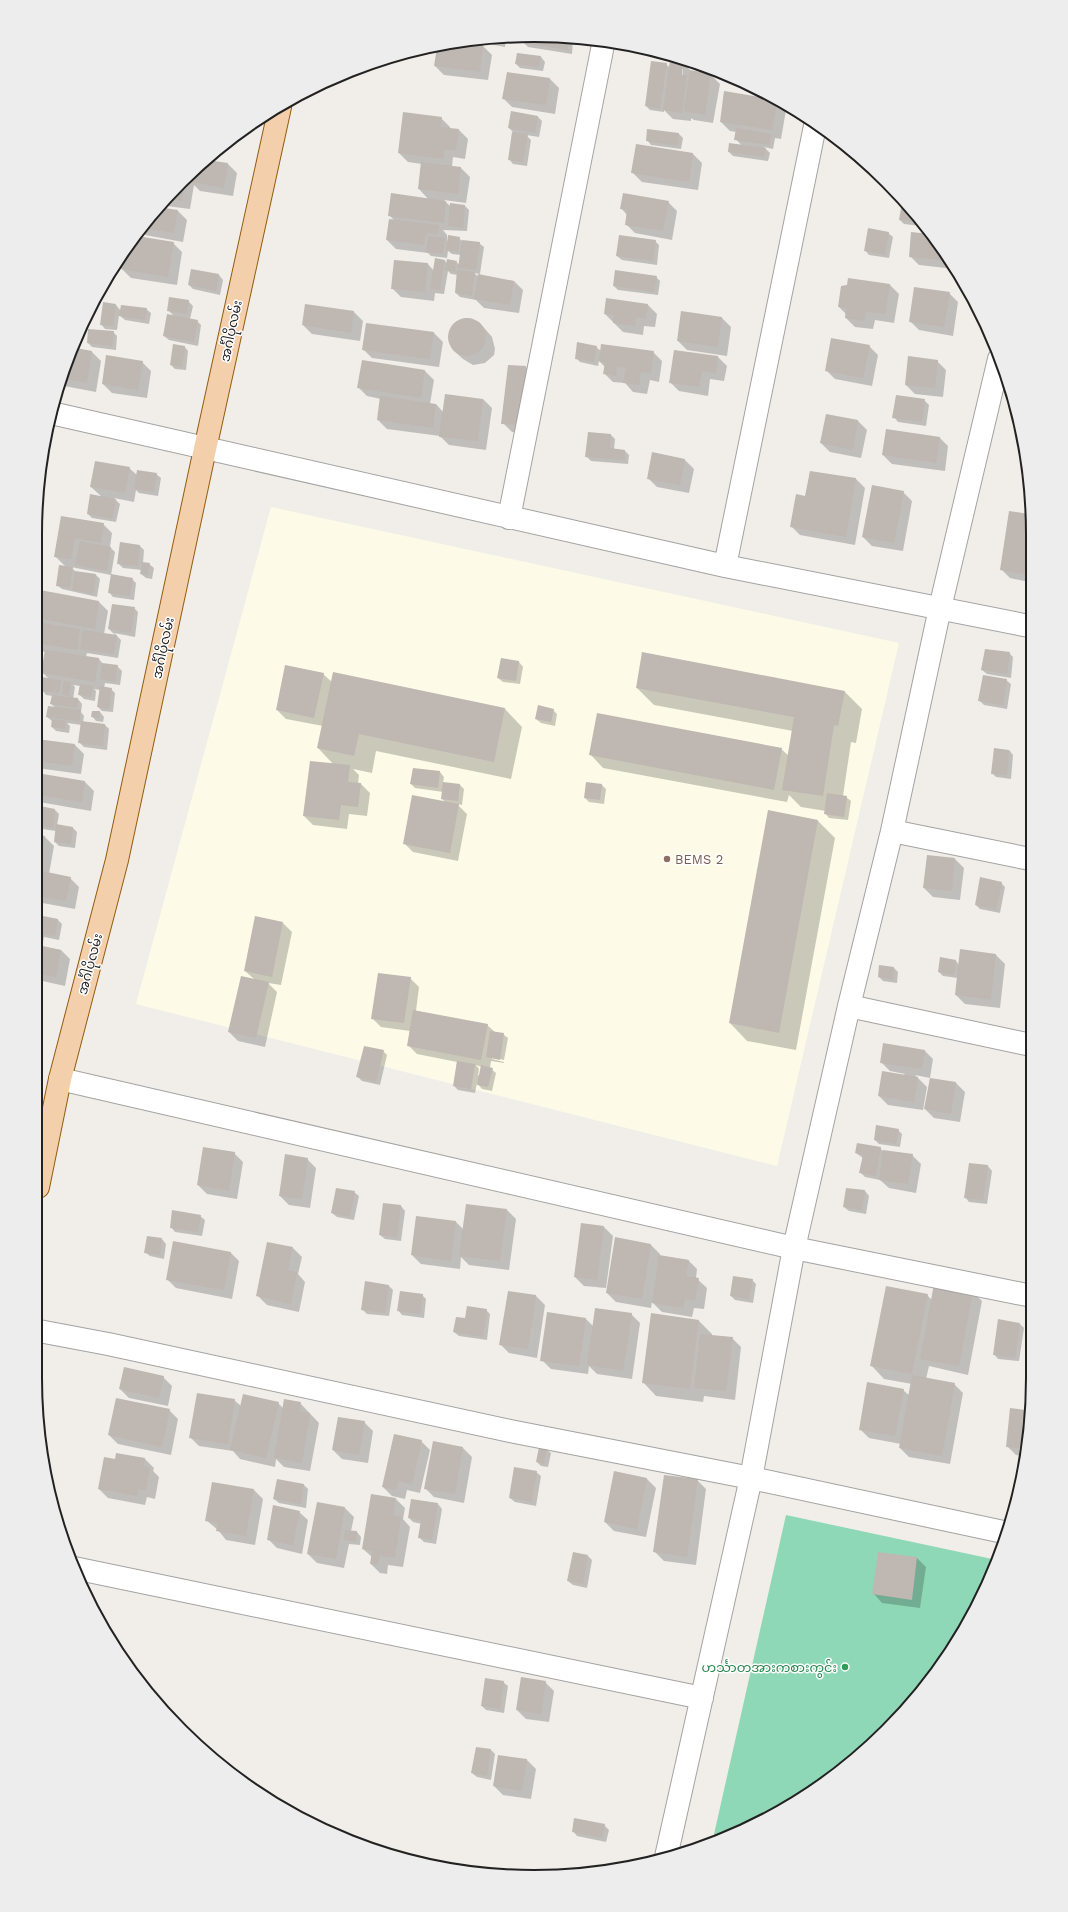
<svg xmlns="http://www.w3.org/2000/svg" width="1068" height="1912" viewBox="0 0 1068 1912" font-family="'Work Sans','Noto Sans Myanmar',sans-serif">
<rect width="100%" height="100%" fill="#f1eee9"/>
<path fill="#fdfbe7" d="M271 507 899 643 777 1166 136 1004Z"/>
<path fill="#8fd8b7" d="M786 1515 997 1560 966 1628 909 1707 863 1753 784 1810 725 1839 712 1843Z"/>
<path fill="#0003" fill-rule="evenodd" d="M502 36H506L505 47 484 43 480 40Z
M525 37 573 38 572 54 528 47 524 43Z
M459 43 483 46 492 55 488 80 444 75 435 66 438 47Z
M541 57 545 62 543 71 520 68 516 64Z
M683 63 692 72 711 75 720 84 713 123 694 120 691 118V121L673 119 664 110V112L650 110 646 106 666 64 670 68ZM681 69H683L682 80Z
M550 79 559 88 555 114 512 107 503 98Z
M777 101 786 110 781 139 775 138 773 149 764 147 770 153 768 161 733 156 729 152 742 146 736 139 737 132 730 131 721 122Z
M512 112 538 117 542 121 539 137 526 135 531 140 527 166 513 164 509 159 513 132 509 128Z
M441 118 450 127V129L459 130 468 139 465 159 453 157 452 167 461 168 470 177 466 203 444 200 451 207 465 206 469 210 467 231 443 230 447 235V241L448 243 459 238 462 241 479 243 484 247 480 274 474 273 479 277 514 281 523 290 519 313 484 308 476 300 460 297 456 293 458 275 451 274 448 271 444 294 435 293 434 301 401 297 392 288 428 264 434 271 444 260 447 263 456 262 460 265 461 255 452 254 448 251 447 258 431 256 428 253 396 249 387 240 394 220 389 215 429 200 419 189 422 164 408 162 399 153Z
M679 134 683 138 681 149 651 145 647 140Z
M693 154 702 163 698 190 642 182 633 173Z
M206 161 228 164 237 173 233 196 200 191 194 185 190 209 159 205Z
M668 202 677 211 672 240 635 233 626 224 627 215 621 208Z
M157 207 178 211 187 220 183 242 145 235 141 230Z
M911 210 949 257 955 269 919 265 910 256 926 234 920 228 921 226 904 224 900 220Z
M888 233 893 237 889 258 869 255 865 250Z
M136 237 173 243 182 252 177 285 131 278 122 269 125 252Z
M655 241 659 245 657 265 622 260 617 256Z
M114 267 113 273H110Z
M192 270 219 275 223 280 220 295 193 289 189 285Z
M656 277 660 281 658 295 618 290 614 286Z
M890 285 899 294 894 323 875 320 873 329 855 327 846 318V314L839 307Z
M949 293 958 302 953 336 919 330 910 321Z
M188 301 193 306 190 319 197 321 201 325 198 346 169 340 164 336 174 316 168 310Z
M116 305 121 311 146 309 151 313 149 324 125 320 119 315 117 330 105 329 101 324Z
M648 305 657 314 655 327 644 326 643 335 623 332 605 314Z
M354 312 363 321 360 341 312 334 303 325Z
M682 313 722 318 731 327 727 356 687 350 678 341Z
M467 318 479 322 492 337 495 349 494 355 485 363 473 365 463 359 453 350 449 339 452 327 456 322Z
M86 323 84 338 80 337Z
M113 332 117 336 116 350 92 347 88 343Z
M434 333 443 342 439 367 372 358 363 349Z
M184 346 188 351 186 370 175 369 171 365Z
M869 346 878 355 872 386 835 379 826 370Z
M596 347 601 351 653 352 662 361 659 382 650 380 647 394 633 392 625 383 613 382 604 373 605 367 599 361 598 366 580 362 576 358Z
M75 349 92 352 101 361 96 392 64 386 61 384Z
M718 357 727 366 724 381 710 379 708 396 679 391 670 382Z
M937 361 946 370 943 397 915 394 906 385Z
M142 362 151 371 147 398 112 393 103 384Z
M526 367 535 376 528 434 512 432 503 423Z
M425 371 434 380 430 404H436L443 412 483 399 492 408 486 450 449 445 440 436 387 429 378 420 381 399 367 396 358 387Z
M924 400 929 405 926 426 898 422 894 417Z
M858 421 867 430 861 458 830 452 821 443Z
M611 435 615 439 614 450 625 451 629 455 628 464 591 461 586 456Z
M939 437 948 446 945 471 892 464 883 455Z
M685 460 694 469 689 493 657 487 648 478Z
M129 468 137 475 156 474 161 478 158 496 139 493 136 490 134 502 114 498 120 504 116 522 92 518 88 514 102 497 91 487Z
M810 472 856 479 865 488 855 545 800 535 791 526 806 497Z
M903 492 912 501 903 551 872 546 863 537Z
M1029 515V582L1010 578 1001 569Z
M62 518 103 524 112 533 110 547 115 552 111 575 71 567 76 572 96 575 100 579 97 597 62 589 57 585 66 567 56 557Z
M140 546 144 550 143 563 149 564 154 568 152 579 146 578 141 574 142 570 123 568 118 563Z
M132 579 136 583 134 600 113 597 109 592Z
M36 597 39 599 99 602 108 611 104 634 116 636 109 629 134 608 138 612 135 637 114 633 121 640 118 658 87 653 86 657 99 659 103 664 117 666 122 671 120 685 105 683 104 688 111 689 115 693 113 712 102 711 98 707 100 690 94 689 96 691 95 701 84 699 79 694 81 686 73 685 75 687 73 699H78L82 704 81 712 84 716 83 722 105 725 109 729 107 750 84 747 79 742 82 725 67 723 70 726 69 733 56 731 52 727V721L47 717 56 708 51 704 53 696 46 695 42 690 49 679 42 672 46 652 39 651 37 648 36 623 42 624 36 618Z
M1009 653 1013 657 1011 678 987 674 982 670Z
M501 659 519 662 523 667 520 684 503 682 498 678Z
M323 674 332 682 505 709 522 727 511 779 376 751 372 773 353 769 359 775 358 784H361L370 793 367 816 349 814 347 829 313 825 304 816 334 765 318 748 323 726 286 719 277 710Z
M1006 680 1011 684 1007 709 984 705 980 701Z
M637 688 845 692 862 709 856 743 851 742 843 796 846 797 851 801 848 820 829 818 825 813 826 811 801 807 789 795 787 802 603 768 590 754 781 749 789 756 793 731 654 705Z
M553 710 557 714 555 726 541 723 536 719Z
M100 712 104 717 103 722 96 721 92 716Z
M37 740 75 745 84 754 81 774 37 768Z
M1009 750 1013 755 1011 779 996 777 992 773Z
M413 769 440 772 444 777 443 783 460 785 464 789 462 805 457 804 467 814 458 861 413 852 404 843 446 803 442 799 443 792 415 788 411 784Z
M37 774 85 782 94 791 91 811 39 802 37 800Z
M602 785 606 789 604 804 589 802 585 798Z
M55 810 59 814 57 826 73 828 77 832 75 848 59 846 55 842 56 831 42 829 38 825Z
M769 812 818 821 835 838 796 1050 747 1041 730 1023Z
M37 836 45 837 54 846 49 874 70 878 79 887 75 909 37 902Z
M955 859 964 868 960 900 933 897 924 888Z
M1001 883 1005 887 1000 913 980 909 976 905Z
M37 915 43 920H58L62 924 59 940 44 937 42 947 61 950 70 959 65 986 38 980Z
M283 923 292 932 281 985 268 983 277 992 265 1047 238 1041 229 1032 254 979 245 971Z
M961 950 996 955 1005 964 1000 1008 965 1004 956 995 958 978 943 976 939 972 956 961 959 965Z
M894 968 898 972 897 983 883 981 879 977Z
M410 978 419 987 416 1011 487 1025 495 1032 503 1034 508 1038 504 1060 492 1057V1059L504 1062V1063L491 1061 490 1068 496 1073 492 1091 482 1089 477 1083 475 1093 458 1090 454 1086 457 1062 417 1054 408 1045 410 1031 381 1027 372 1018ZM476 1065 482 1067 480 1076 478 1075 479 1069Z
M924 1050 933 1059 930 1078 915 1075 927 1087 923 1110 888 1105 879 1096 905 1074 890 1071 881 1062Z
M383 1051 387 1055 380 1085 362 1081 357 1076Z
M930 1079 956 1083 965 1092 960 1122 934 1118 925 1109Z
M898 1130 902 1134 900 1147 879 1144 875 1140Z
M880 1148 883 1151 912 1155 921 1164 916 1193 889 1188 880 1180 865 1177 861 1173 863 1158 856 1153Z
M234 1153 243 1162 237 1199 207 1194 198 1185Z
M307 1159 316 1168 310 1208 289 1205 280 1196Z
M988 1166 992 1171 987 1204 969 1202 965 1197Z
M865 1191 869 1196 866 1214 849 1211 844 1207Z
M354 1192 359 1196 354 1220 337 1217 332 1213Z
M384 1204 401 1206 405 1211 401 1241 385 1239 380 1235Z
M507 1210 516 1219 509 1270 469 1265 461 1257 460 1269 421 1264 412 1255 456 1222 464 1230Z
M200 1216 205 1220 202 1236 175 1232 171 1227Z
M604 1227 613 1236 606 1288H608L616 1238 651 1245 660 1254V1256L688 1260 697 1269 696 1278 707 1288 704 1309 694 1308 692 1317 662 1312 652 1302 651 1308 616 1302 607 1293 608 1288 584 1286 575 1277Z
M162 1239 166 1244 164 1259 150 1256 145 1252Z
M293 1248 302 1257 298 1274 305 1282 299 1312 267 1305 258 1296Z
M230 1252 239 1261 232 1299 176 1288 167 1279Z
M752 1280 756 1284 753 1303 735 1300 731 1296Z
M389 1286 393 1290 389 1316 367 1314 362 1309Z
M509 1292 536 1296 545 1305 537 1358 509 1353 500 1344Z
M973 1292 982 1301 968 1375 929 1366 926 1379 954 1384 963 1393 950 1464 909 1457 900 1448 901 1444 869 1438 860 1429 903 1390 910 1396 912 1384 884 1379 871 1365 927 1295 932 1300Z
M422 1295 426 1299 424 1318 402 1315 398 1310Z
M486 1310 490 1314 487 1340 459 1336 454 1332 466 1319Z
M631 1314 640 1323 632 1379 597 1374 589 1366 588 1374 551 1369 542 1360 585 1318 594 1327Z
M699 1321 712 1334V1336L732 1338 741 1347 735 1400 704 1396 703 1402 656 1396 643 1382Z
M1020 1324 1024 1328 1019 1361 998 1359 994 1354Z
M163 1377 172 1386 168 1406 129 1398 120 1389Z
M234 1400 241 1406 278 1403 283 1408 300 1403 319 1423 310 1471 284 1467 276 1459 275 1467 240 1459 233 1451 199 1446 190 1437Z
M169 1410 178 1419 171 1455 118 1444 109 1435Z
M1032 1412 1023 1456 1016 1455 1007 1446Z
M364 1422 373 1431 368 1463 342 1459 333 1450Z
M421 1441 430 1450 420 1493 407 1490 405 1499 392 1496 383 1487Z
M463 1448 472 1457 464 1503 434 1497 425 1488Z
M546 1449 551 1453 548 1467 541 1466 537 1462Z
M117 1454 145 1459 154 1468 153 1471 159 1477 155 1499 147 1497 145 1505 108 1498 99 1489 116 1460Z
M536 1472 541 1476 536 1506 515 1502 510 1498Z
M615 1472 647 1479 656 1488 646 1537 614 1531 605 1522Z
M278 1480 304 1485 308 1489 306 1508 279 1503 274 1499Z
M697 1480 706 1489 696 1565 664 1561 655 1552Z
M213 1483 254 1490 263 1499 255 1545 226 1540 218 1530 206 1520Z
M396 1499 405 1508 403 1519 410 1527 403 1567 388 1565 387 1574 380 1573 371 1564 372 1557 363 1549Z
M438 1504 442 1509 436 1544 424 1542 419 1537 422 1524 413 1522 409 1518Z
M345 1508 354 1517 351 1531 357 1532 361 1537 360 1545 349 1544 344 1568 317 1563 308 1554Z
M299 1512 308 1520 302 1554 277 1548 268 1539Z
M879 1553 917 1558 926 1567 920 1608 882 1603 874 1594Z
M588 1556 592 1560 587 1588 573 1585 568 1581Z
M503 1682 508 1686 504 1713 486 1710 482 1706Z
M545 1682 554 1691 549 1722 526 1719 517 1710Z
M491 1750 495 1754 491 1780 477 1777 472 1773Z
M527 1760 536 1769 531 1799 503 1795 494 1786Z
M604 1825 609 1830 606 1842 577 1836 573 1831Z"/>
<path fill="#beb7b2" d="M502 36 501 43 481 40V39Z
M524 37 569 38 568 50 523 43Z
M462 43 483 45 480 72 434 66 437 47Z
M517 53 541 56 539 67 515 64Z
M670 60 683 62 682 75H687L682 113 663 110Z
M651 61 667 63 660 109 645 106Z
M690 70 711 74 705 115 684 111Z
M507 72 550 78 546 105 502 99Z
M724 91 778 100 772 130 720 122Z
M511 111 538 116 535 133 508 128Z
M403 112 442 117 440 127 459 129 456 150 445 149 443 159 398 153Z
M736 128 771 134 769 145 734 140Z
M647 129 679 133 677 146 646 141Z
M512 132 528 134 523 162 508 160Z
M729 143 766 148 764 157 728 152Z
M636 144 693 153 689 182 631 173Z
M207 160 228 163 224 188 190 182 191 175Z
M421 162 461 167 458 194 418 189Z
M185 181 182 201 166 199Z
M391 193 446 201 444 223 388 216Z
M623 193 669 201 663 231 625 225 627 210 620 209Z
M450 203 465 205 463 228 448 226Z
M158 207 178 210 174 233 142 228Z
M901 208 910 209 918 219 917 222 899 220Z
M389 219 439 225 438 234 426 233 424 245 386 240Z
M920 222 927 230 919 229Z
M868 228 889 232 885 255 864 251Z
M911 232 930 234 951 261 909 257Z
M448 235 460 237 458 252 446 250Z
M619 235 656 240 653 261 616 256Z
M137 236 174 242 168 277 121 269 124 254Z
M428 236 445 238 443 254 426 252Z
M462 240 480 242 476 270 458 268Z
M435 258 445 260 440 290 430 289Z
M447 259 457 261 455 272 445 270Z
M394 260 428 263 425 292 391 289Z
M191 269 219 274 216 291 188 285Z
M457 270 475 272 472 296 455 293Z
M615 270 657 276 654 292 613 286Z
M478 274 514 281 510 305 474 299Z
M848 278 890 284 885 314 866 312 864 321 845 318 846 308 838 307 841 286 847 285Z
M914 287 950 292 944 327 909 322Z
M169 297 189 300 187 314 167 311Z
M606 298 648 304 646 319 636 317 635 326 613 323 614 315 604 314Z
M103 302 116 304 113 326 100 325Z
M305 304 354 311 351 333 302 325Z
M121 305 147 308 145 320 119 316Z
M681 311 722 317 718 347 677 341Z
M167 314 198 320 194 342 163 336Z
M448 337a19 19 0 1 1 38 0a19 19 0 1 1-38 0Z
M366 323 434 332 430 359 362 350Z
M88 329 114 331 112 346 87 343Z
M831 338 870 345 863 378 825 371Z
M577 342 597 346 594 362 575 359Z
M173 344 185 346 182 367 170 365Z
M601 344 654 351 651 373 641 372 639 385 623 383 626 368 617 367 616 376 603 374 605 363 599 361Z
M76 348 92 351 87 383 63 379Z
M674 350 718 356 716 373 702 371 699 387 669 383Z
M106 355 143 361 138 390 102 384Z
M908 356 938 360 935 388 905 385Z
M362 360 425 370 421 398 357 388Z
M508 365 526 366 520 425 501 424Z
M445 394 483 399 478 441 439 437Z
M896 395 925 399 922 422 892 418Z
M380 396 436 404 433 428 377 420Z
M826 414 858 420 853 450 820 443Z
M886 429 940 437 936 463 882 455Z
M588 432 611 434 610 448 625 450V460L585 457Z
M652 452 685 459 680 485 647 479Z
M95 461 130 467 125 493 90 487Z
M137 470 157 473 154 492 134 489Z
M810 471 856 478 846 537 790 527 796 494 805 496Z
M872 485 904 491 894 543 862 537Z
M90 494 116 499 112 519 87 514Z
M1009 511 1029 514V575L1000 570Z
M61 516 104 523 101 543 75 538 71 559 54 557Z
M80 541 111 547 107 571 75 565Z
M120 542 140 545 138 566 117 564Z
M142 562 150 563 148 575 140 574Z
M59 565 73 567 70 588 56 586Z
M75 571 96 574 93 594 72 590Z
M111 574 133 578 130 596 108 593Z
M40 590 99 601 95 629 36 618Z
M112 604 135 607 131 633 108 629Z
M36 622 80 629 77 650 37 643Z
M83 630 117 635 114 654 80 649Z
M985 649 1010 652 1007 674 981 670Z
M45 650 99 658 95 682 41 673Z
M642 652 845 691 838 726 834 725 823 796 782 790 794 717 636 688Z
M501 658 519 661 516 681 497 678Z
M102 663 118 665 115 682 100 679Z
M285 665 324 673 314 718 276 710Z
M333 672 505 708 494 762 359 734 354 756 317 748Z
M983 675 1007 679 1003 705 978 701Z
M42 677 61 680 59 693 41 691Z
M64 681 71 682 69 696 62 694Z
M80 684 93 686 91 697 78 695Z
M100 686 112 688 109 709 97 707Z
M52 695 78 698 77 708 50 704Z
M538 705 554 709 551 722 535 719Z
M48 706 81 710 79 721 46 717Z
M92 711H100L99 718 91 717Z
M597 713 782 748 774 790 589 755Z
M52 719 66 721 65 729 51 727Z
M81 721 105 724 103 746 78 743Z
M37 739 75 744 72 766 37 761Z
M994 748 1009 750 1007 775 991 774Z
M310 761 350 765 348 782 361 783 358 807 341 805 339 820 303 816Z
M413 768 440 771 438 788 410 784Z
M37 773 85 781 82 802 37 795Z
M443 782 460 784 458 801 441 799Z
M586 782 602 784 600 800 584 798Z
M827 793 847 796 844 817 824 814Z
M412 795 459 804 450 853 403 844Z
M40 806 55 809 53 828 37 825Z
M768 810 818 820 779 1033 729 1023Z
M56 824 73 827 71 844 54 842Z
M37 835 45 836 40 866H37Z
M927 855 955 858 952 891 923 888Z
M37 870 71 877 66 901 37 896Z
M980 877 1002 882 996 910 975 905Z
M43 916 58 919 55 936 40 934Z
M255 916 283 922 272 977 244 971Z
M38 945 61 950 56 977 38 974Z
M960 949 996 954 991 1000 955 995Z
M940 957 956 960 954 975 938 972Z
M879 965 894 967 893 980 878 977Z
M378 973 411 977 404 1023 371 1019Z
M241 976 269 982 256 1038 228 1032Z
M413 1010 488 1024 481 1060 407 1046Z
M490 1031 504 1033 500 1060 486 1057Z
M883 1043 925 1050 922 1069 880 1063Z
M364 1046 384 1050 376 1082 356 1077Z
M457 1061 475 1064 471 1089 453 1086Z
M481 1065 493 1068 488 1087 477 1085Z
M882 1071 918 1077 914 1102 878 1096Z
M930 1078 956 1082 951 1114 924 1109Z
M876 1125 899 1129 896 1144 874 1140Z
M857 1143 881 1147 876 1176 859 1173 863 1155 855 1153Z
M203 1147 235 1152 229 1191 197 1185Z
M883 1150 913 1154 908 1184 879 1180Z
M285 1154 308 1158 302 1199 279 1196Z
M969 1163 988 1165 983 1200 964 1198Z
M336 1188 355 1191 350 1217 331 1213Z
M846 1188 865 1190 862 1210 843 1207Z
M383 1203 401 1205 397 1237 379 1235Z
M466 1204 507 1209 500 1261 459 1256Z
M172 1210 201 1215 198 1232 170 1228Z
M416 1216 456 1221 451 1261 411 1255Z
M581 1223 604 1226 597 1280 574 1277Z
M147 1236 162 1238 160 1255 144 1253Z
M615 1237 651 1244 642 1299 606 1293Z
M173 1241 231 1252 224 1290 166 1280Z
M267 1242 293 1247 288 1270 297 1272 291 1304 256 1296Z
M659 1255 689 1260 686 1276 699 1278 695 1301 685 1299 683 1308 652 1303Z
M733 1276 753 1279 749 1299 730 1296Z
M365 1281 389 1285 385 1313 361 1310Z
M934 1284 973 1291 959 1366 920 1359Z
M886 1286 928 1294 912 1374 870 1366Z
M400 1291 423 1294 420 1314 397 1311Z
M508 1291 536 1295 528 1349 499 1345Z
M467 1306 487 1309 483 1337 453 1332 456 1317 465 1318Z
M595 1308 632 1313 623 1371 587 1365Z
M547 1312 586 1318 579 1366 540 1361Z
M651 1313 699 1320 690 1389 642 1383Z
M998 1319 1020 1323 1015 1358 993 1355Z
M700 1334 733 1337 726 1391 694 1388Z
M124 1367 164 1376 159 1398 119 1389Z
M912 1375 955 1383 942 1456 899 1448Z
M867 1382 904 1389 895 1436 859 1430Z
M197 1393 235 1399 228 1444 189 1438Z
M243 1394 279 1402 266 1458 230 1450Z
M116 1398 170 1409 162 1447 108 1435Z
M284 1399 301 1402 299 1411 310 1413 302 1463 274 1458Z
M1010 1408 1032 1411 1024 1449 1006 1447Z
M338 1417 365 1421 359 1455 332 1450Z
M394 1434 422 1440 412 1484 398 1481 396 1490 382 1487Z
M433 1441 463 1447 455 1494 424 1489Z
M539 1447 547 1448 544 1464 536 1462Z
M116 1453 145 1458 144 1466 150 1467 146 1490 138 1489 137 1496 98 1489 104 1457 115 1459Z
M514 1467 537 1471 532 1502 509 1498Z
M614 1471 647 1478 637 1529 604 1522Z
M664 1475 698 1479 687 1557 653 1552Z
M277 1479 304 1484 301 1504 273 1499Z
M212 1482 254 1489 246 1536 216 1531 218 1523 205 1521Z
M371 1494 396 1498 393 1515 401 1517 395 1558 380 1556 378 1565 370 1564 372 1551 362 1549Z
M411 1499 438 1503 432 1540 418 1538 421 1520 408 1518Z
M317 1502 345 1507 336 1559 307 1554Z
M273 1505 300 1511 293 1545 267 1540Z
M345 1530 357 1531 356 1542 344 1540Z
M573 1552 588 1555 583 1584 567 1581Z
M878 1552 917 1557 912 1600 872 1594Z
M521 1677 546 1681 541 1714 516 1710Z
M485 1678 504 1681 500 1709 481 1706Z
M476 1747 491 1749 487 1776 471 1773Z
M498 1755 527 1759 522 1791 493 1786Z
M574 1818 605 1824 602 1838 572 1832Z"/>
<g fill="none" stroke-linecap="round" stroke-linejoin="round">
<g stroke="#a3a3a3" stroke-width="24">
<path id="minor" d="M51 413 725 566 1029 626
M509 518 604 40
M725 566 815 126
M892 831 1030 859
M849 1006 1031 1045
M60 1079 794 1248 1032 1296
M39 1331 108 1344 515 1432 751 1478 1008 1533
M74 1568 702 1698
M666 1857 751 1478 794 1248 849 1006 892 831 940 608 999 359"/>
</g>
<g stroke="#925c0e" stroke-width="24">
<path id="primary" d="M38 1187 60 1079 117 860 205 449 280 107"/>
</g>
<use href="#minor" stroke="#fff" stroke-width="22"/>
<use href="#primary" stroke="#f4cfab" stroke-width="22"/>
</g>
<circle fill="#8d6e63" stroke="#fff" stroke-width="1.5" cx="667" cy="859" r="4"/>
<circle fill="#2e9e5b" stroke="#fff" stroke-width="1.5" cx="845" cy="1667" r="4"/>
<g text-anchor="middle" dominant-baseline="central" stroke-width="3" stroke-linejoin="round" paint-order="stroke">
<g font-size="13" fill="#222" stroke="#fff">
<text transform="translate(231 331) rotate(-78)">အင်္ဂါပိုလမ်း</text>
<text transform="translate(163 648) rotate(-78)">အင်္ဂါပိုလမ်း</text>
<text transform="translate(90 964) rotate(-75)">အင်္ဂါပိုလမ်း</text>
</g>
<g font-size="13" fill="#785e54" stroke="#fff" text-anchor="start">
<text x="675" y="859">BEMS 2</text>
</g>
<g font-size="13" fill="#27864d" stroke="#fff" text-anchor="end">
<text x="837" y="1667">ဟင်္သာတအားကစားကွင်း</text>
</g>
</g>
<path d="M0 0H1068V1912H0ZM534 42H534A492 492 0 0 1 1026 534V1378A492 492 0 0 1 534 1870H534A492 492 0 0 1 42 1378V534A492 492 0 0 1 534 42Z" fill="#ededed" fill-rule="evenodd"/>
<path fill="none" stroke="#222" stroke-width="2" d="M534 42H534A492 492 0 0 1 1026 534V1378A492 492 0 0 1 534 1870H534A492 492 0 0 1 42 1378V534A492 492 0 0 1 534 42Z"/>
</svg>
